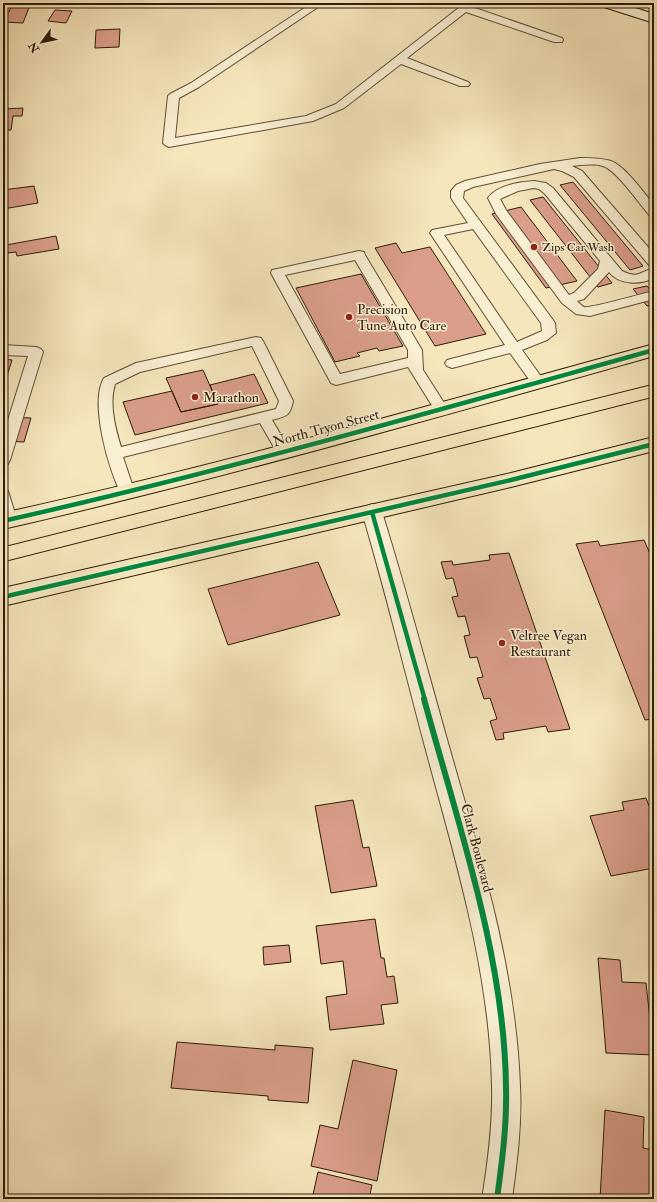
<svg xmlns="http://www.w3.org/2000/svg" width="657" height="1202" viewBox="0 0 657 1202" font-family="'IM FELL Double Pica',serif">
<rect width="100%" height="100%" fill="#f6e6bc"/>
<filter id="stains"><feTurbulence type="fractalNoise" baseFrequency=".005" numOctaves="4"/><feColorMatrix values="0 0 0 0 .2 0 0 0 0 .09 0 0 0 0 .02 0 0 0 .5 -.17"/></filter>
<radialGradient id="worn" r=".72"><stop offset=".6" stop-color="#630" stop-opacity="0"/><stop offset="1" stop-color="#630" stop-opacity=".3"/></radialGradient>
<path fill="#da9e8a" stroke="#2d1c07" d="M12 4 30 5 23 23 3 22V12H9Z
M55 10 72 11 66 23 48 21Z
M120 29 119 47 95 48 96 30Z
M23 108 22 116H13L11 130H3V109Z
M573 182 643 266 630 270 560 185Z
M34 186 38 203 3 209V190Z
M543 197 612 283 598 287 530 200Z
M521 207 577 281 546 288 492 214Z
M56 236 59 249 17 256 16 252 8 253 6 245Z
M396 243 402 253 430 247 486 334 435 346 375 248Z
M361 274 403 346 379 351 377 348 357 353 360 356 335 362 296 288Z
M647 286 654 294V305L647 306 633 289Z
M3 359 12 360 3 389Z
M203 370 218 404 181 412 166 378Z
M254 374 268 403 135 435 123 402 172 391 181 412 218 404 210 385Z
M3 417 31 418 24 442 3 441Z
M644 540 654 563V719L645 720 576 544 598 541 600 546Z
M509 553 570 729 548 732 546 726 503 733 504 739 496 740 490 721 497 719 490 698 484 699 477 678 483 677 477 657 470 658 464 636 470 635 465 616 458 617 452 597 458 596 453 578 446 579 441 562 452 561 453 565 490 560 489 555Z
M318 562 340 615 228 645 208 589Z
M646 798 649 806 654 805V868L611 876 590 816 624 810 622 802Z
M353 800 363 848 369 847 377 886 331 893 315 806Z
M375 919 381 958H384L387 977 394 976 398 1003 381 1005 384 1024 330 1030 326 997 347 994 343 961 321 964 316 926Z
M289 945 291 962 264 965 263 947Z
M598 958 620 960 622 982 646 983 654 1055 606 1053Z
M177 1042 275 1050V1045L313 1048 308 1103 268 1100V1096L171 1088Z
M353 1060 397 1070 377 1181 311 1166 320 1125 338 1129Z
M605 1110 644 1117 643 1148 654 1150 652 1199H600Z
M318 1172 372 1185 369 1199H312Z"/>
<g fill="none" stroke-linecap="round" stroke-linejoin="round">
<g stroke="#5f4e34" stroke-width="2">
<path id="lane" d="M312 3H324L199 87 179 98 175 138 306 116 336 104 465 3H476L472 7 562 38 563 40 562 42H554L466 12 407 58 468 82 470 84 468 86H460L401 64 344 108 313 121 169 147 165 145 163 143 168 96 170 94 191 83Z
M580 158C591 158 601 158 611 161 626 167 644 193 654 205V217L650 216C639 203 617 171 603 166 593 163 581 165 572 166L582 171 654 254V266L649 265 574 177 562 171 554 169 473 187 464 191 463 198 553 320 555 323 556 333 547 340 522 350 545 382 543 385 538 387 533 385 510 353 452 368 447 366 445 363 447 360 505 345 430 233 432 230 468 223 451 198V191L456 185 465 181 540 164ZM473 229 541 323 542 331 517 342 444 235Z
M534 181 546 183 553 188 622 271C639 279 639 272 654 268V278C640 285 619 285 609 272L584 299 577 301C579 303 582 306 584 307 589 309 644 293 654 291V299L590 316 576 314 562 303 496 214 488 198C497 185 520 182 534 181ZM534 188 539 189 545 194 600 261 598 269 574 293 569 295 506 210 500 199 518 191Z
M359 251 364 252 365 255 422 350 423 370 448 409 446 412 441 414 436 412 408 367 336 385 331 383 271 273 272 270 277 269ZM355 260 408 350V358L340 374 285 275Z
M256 337 261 338 263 341 293 401C290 416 287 416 272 420L291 452 289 456 284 457 279 456 260 423 123 457 135 493 133 497 128 498 123 497C109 473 89 402 104 378L136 363ZM252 346 279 401 276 409 121 447C115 427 109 404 115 384L140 372Z
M3 345 36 347 41 349 43 352 10 460 8 464 3 465V436L28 356 3 355Z
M3 490 8 491 17 520 14 524 9 526 3 523Z"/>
</g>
<g stroke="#5f4e34" stroke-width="2">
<path id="street" d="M372 504 379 507 382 512C407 593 429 676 452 757 483 865 516 973 520 1086 522 1124 517 1162 512 1199H482C488 1162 493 1124 492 1086 490 974 457 865 428 758 406 676 386 593 362 512L365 507Z"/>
</g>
<g stroke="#2d1c07" stroke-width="2">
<path id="secondary" d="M599 3H620L654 14V23L601 6Z"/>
</g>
<g stroke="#2d1c07" stroke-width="2">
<path id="primary" d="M654 344V356C438 417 222 479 3 529V513C222 465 438 403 654 344Z
M654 437V451L511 487 3 606V588L511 473Z"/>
</g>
<use href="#lane" fill="#f9efd3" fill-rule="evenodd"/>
<use href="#street" fill="#f9efd3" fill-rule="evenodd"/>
<use href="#secondary" fill="#f9efd3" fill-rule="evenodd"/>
<use href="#primary" fill="#f6e6bc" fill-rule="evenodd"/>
<path stroke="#2d1c07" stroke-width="1" d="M3 547 654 384
M3 562 654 397"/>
<g stroke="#f9efd3" stroke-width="7">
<path id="cycleway-far1" d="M372 512 425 700
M3 521C222 472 438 410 654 350
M3 597 511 480 654 444"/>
</g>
<g stroke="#f9efd3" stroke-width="8">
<path id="cycleway" d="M424 699C458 824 505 958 506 1088 507 1125 502 1162 497 1199"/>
</g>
<use href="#cycleway-far1" stroke="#00873e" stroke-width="4.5"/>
<use href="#cycleway" stroke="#00873e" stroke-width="6"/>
</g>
<g fill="#8f2418" stroke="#f9efd3" stroke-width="1.5">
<circle cx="534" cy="247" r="4"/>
<circle cx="349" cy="317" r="4"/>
<circle cx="195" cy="397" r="4"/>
<circle cx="502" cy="643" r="4"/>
</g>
<g text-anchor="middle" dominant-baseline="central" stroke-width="3" stroke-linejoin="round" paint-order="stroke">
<g font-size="12" fill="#2d1c07" stroke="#f9efd3" text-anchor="start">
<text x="542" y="247">Zips Car Wash</text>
</g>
<g font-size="14" fill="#2d1c07" stroke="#f9efd3" text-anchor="start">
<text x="357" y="309">Precision<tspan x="357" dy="16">Tune Auto Care</tspan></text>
<text x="203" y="397">Marathon</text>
<text x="510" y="635">Veltree Vegan<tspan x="510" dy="16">Restaurant</tspan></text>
</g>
<g font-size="14" fill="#2d1c07" stroke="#f9efd3">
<text transform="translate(326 428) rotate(-15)">North Tryon Street</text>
<text transform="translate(477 848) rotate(75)">Clark Boulevard</text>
</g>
</g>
<rect width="657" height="1202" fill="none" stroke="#f6e6bc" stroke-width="16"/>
<rect x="4" y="4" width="649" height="1194" fill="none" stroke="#2d1c07" stroke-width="2"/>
<rect x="8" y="8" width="641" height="1186" fill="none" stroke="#2d1c07"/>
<g transform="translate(42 42) rotate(237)" stroke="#f9efd3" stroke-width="3" paint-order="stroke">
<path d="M0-3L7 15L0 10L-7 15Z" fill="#2d1c07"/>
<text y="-6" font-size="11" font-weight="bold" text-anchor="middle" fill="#2d1c07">N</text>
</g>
<rect width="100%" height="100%" filter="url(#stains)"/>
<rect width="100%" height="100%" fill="url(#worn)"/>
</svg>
